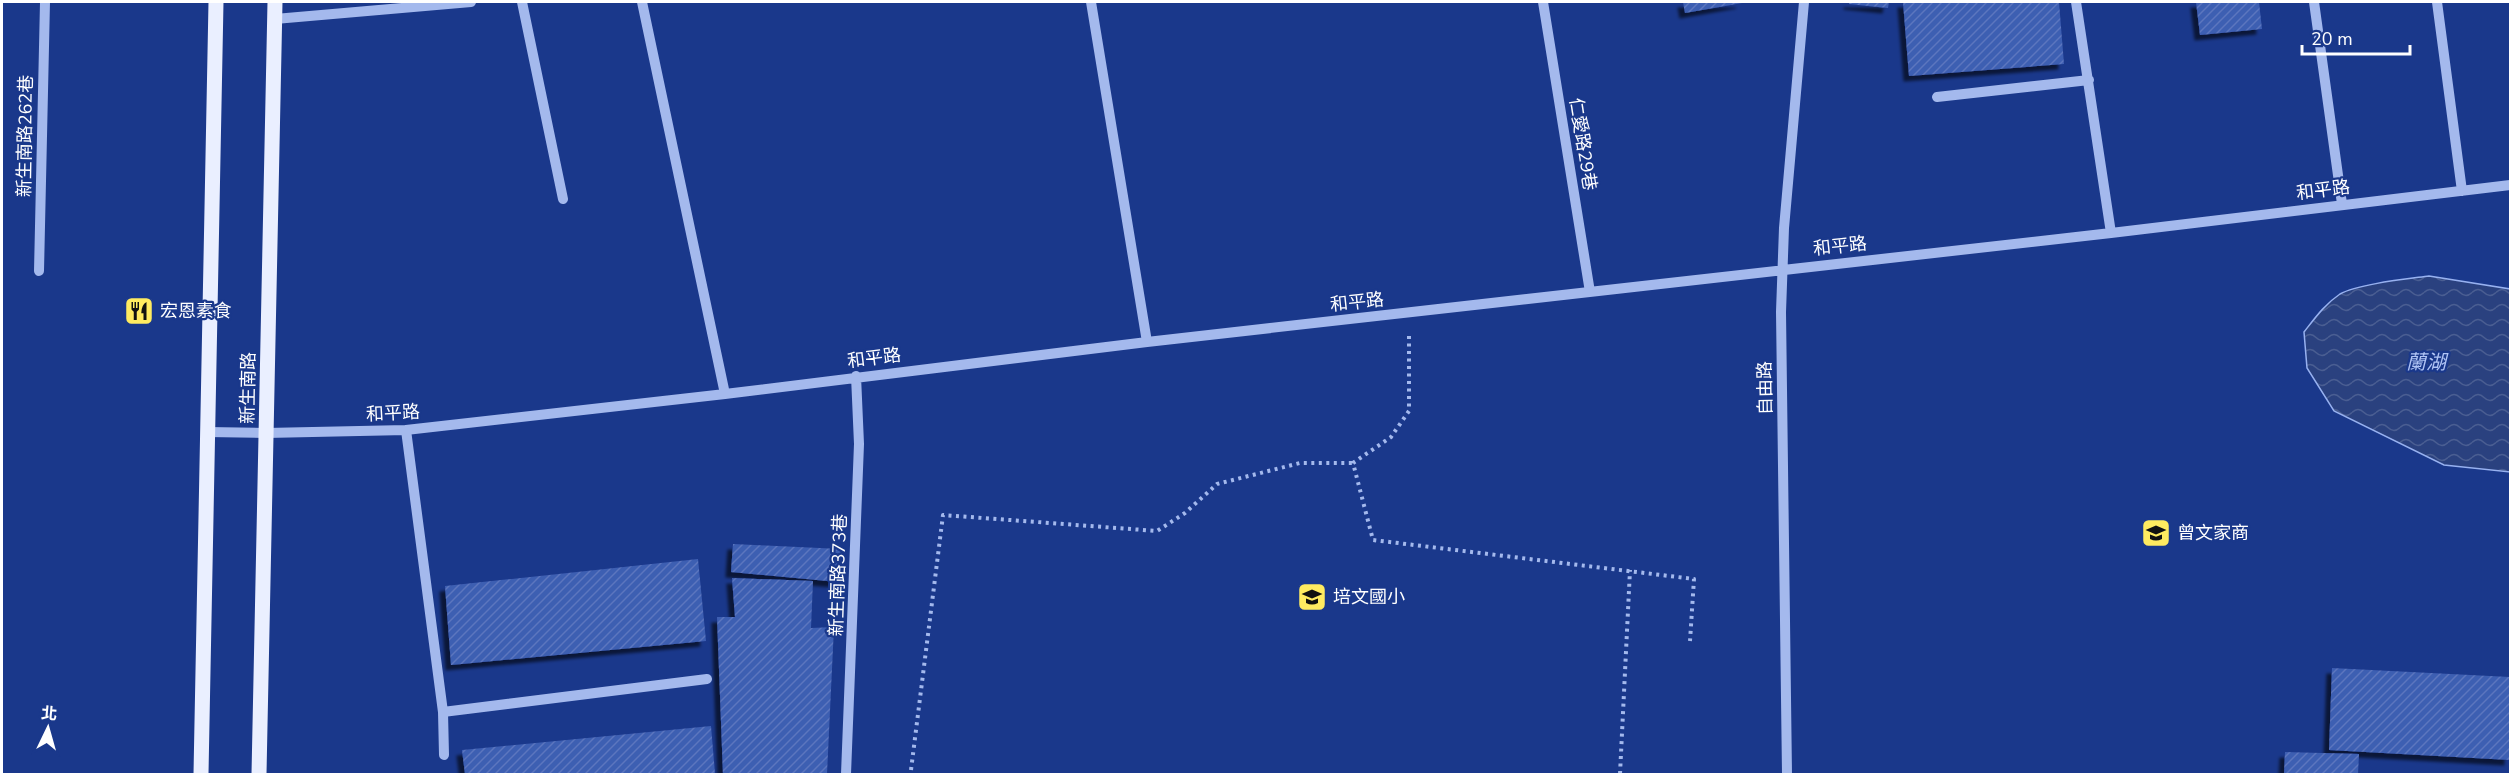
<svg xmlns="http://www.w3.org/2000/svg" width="2512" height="776" viewBox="0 0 2512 776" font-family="'Nunito Sans','Noto Sans TC',sans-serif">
<defs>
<pattern id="water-waves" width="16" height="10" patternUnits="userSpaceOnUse" patternTransform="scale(1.5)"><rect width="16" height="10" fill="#2a417f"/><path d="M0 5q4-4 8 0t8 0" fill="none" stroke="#4a5e92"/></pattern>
<pattern id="building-hatch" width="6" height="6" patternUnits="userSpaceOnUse" patternTransform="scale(1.5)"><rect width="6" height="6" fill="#3e5eb2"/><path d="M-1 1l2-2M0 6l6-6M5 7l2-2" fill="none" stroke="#5b76be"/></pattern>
<filter id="shadow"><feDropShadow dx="-5.5" dy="5.5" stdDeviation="1.5" flood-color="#0009"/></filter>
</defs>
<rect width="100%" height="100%" fill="#1a388b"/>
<path fill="url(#water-waves)" stroke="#97b1f0" stroke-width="1.5" d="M2429 276 2510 289V472L2444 465 2334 411 2307 368 2304 332C2315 318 2325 304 2340 294 2358 284 2407 279 2429 276Z"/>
<path fill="url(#building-hatch)" filter="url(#shadow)" d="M1683 2H1741L1742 3 1685 13Z
M1849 2H1889L1888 8 1849 4Z
M1903 2H2059L2064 64 1909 76Z
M2196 2H2259L2262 29 2200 35Z
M733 544 841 549 838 582 731 572Z
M698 559 706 641 451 665 445 586Z
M732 578 813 581 811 628 834 627 827 774H723L717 617H735Z
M2332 668 2510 677V760L2329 750Z
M711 726 715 774H465L462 750Z
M2285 752 2359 754 2358 774H2284Z"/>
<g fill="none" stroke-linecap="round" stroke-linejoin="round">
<path stroke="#a4b9ed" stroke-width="4" stroke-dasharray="3 4.5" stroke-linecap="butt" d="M1409 336V411L1391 437 1353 463 1373 540 1694 579 1690 641
M911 770 943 515 1157 531 1185 513 1217 484 1300 463H1353
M1620 774 1630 570"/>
<path stroke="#a4b9ed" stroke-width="10" d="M522 2 563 199
M642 2 725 394
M1091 2 1147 342
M1543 2 1590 292
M2076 2 2111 233
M2314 2 2342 204
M2437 2 2462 191
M275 19 471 2
M1937 97 2089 80
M39 271 45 2
M406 430 443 712 707 679
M207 432 266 433 406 430 725 394 1147 342 2111 233 2510 185
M443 712 444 755
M846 774 859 444 856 376
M1787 774 1781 312 1784 228 1804 2"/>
<path stroke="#eaefff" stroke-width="15" d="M201 774 216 2
M259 774 275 2"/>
</g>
<defs>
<g id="restaurant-square" transform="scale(1.5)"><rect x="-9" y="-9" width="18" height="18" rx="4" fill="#ffeb60" stroke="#1a388b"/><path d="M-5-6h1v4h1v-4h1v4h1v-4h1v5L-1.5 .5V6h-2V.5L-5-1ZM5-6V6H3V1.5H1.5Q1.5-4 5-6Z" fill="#111"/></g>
<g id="school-square" transform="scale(1.5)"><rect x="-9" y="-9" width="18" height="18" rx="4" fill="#ffeb60" stroke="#1a388b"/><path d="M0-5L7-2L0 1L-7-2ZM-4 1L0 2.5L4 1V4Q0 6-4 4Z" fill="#111"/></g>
</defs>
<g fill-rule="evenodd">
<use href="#restaurant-square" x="139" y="311"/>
<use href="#school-square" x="2156" y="533"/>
<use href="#school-square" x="1312" y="597"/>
</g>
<g text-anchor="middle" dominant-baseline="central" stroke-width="4.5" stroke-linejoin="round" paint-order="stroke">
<g font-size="18" fill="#fff" stroke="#1a388b">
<text transform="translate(25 136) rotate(-89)">新生南路262巷</text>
<text transform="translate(1583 144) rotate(81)">仁愛路29巷</text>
<text transform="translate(2323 190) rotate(-7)">和平路</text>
<text transform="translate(1840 246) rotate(-6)">和平路</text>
<text transform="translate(1357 302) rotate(-6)">和平路</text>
<text transform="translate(874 358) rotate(-7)">和平路</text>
<text transform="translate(248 388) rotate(-89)">新生南路</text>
<text transform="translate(1765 388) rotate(-91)">自由路</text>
<text transform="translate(393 413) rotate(-3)">和平路</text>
<text transform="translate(838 575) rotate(-88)">新生南路373巷</text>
</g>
<g font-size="18" fill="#fff" stroke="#1a388b" text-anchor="start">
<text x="160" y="311">宏恩素食</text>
<text x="2177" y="533">曾文家商</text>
<text x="1333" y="597">培文國小</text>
</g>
<g font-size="20" font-style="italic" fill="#b0c4f5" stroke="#1a388b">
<text x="2426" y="362">蘭湖</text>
</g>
</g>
<rect width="2512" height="776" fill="none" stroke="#ffffff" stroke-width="6"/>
<g transform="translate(48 728) rotate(5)" stroke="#1a388b" stroke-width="4.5" paint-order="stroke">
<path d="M0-4.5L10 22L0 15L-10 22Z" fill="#ffffff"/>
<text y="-9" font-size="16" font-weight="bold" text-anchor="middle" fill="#ffffff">北</text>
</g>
<path d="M2302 45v9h108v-9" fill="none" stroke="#ffffff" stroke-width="3"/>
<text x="2311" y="45" font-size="18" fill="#ffffff" stroke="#1a388b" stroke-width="4.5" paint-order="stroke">20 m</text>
</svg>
